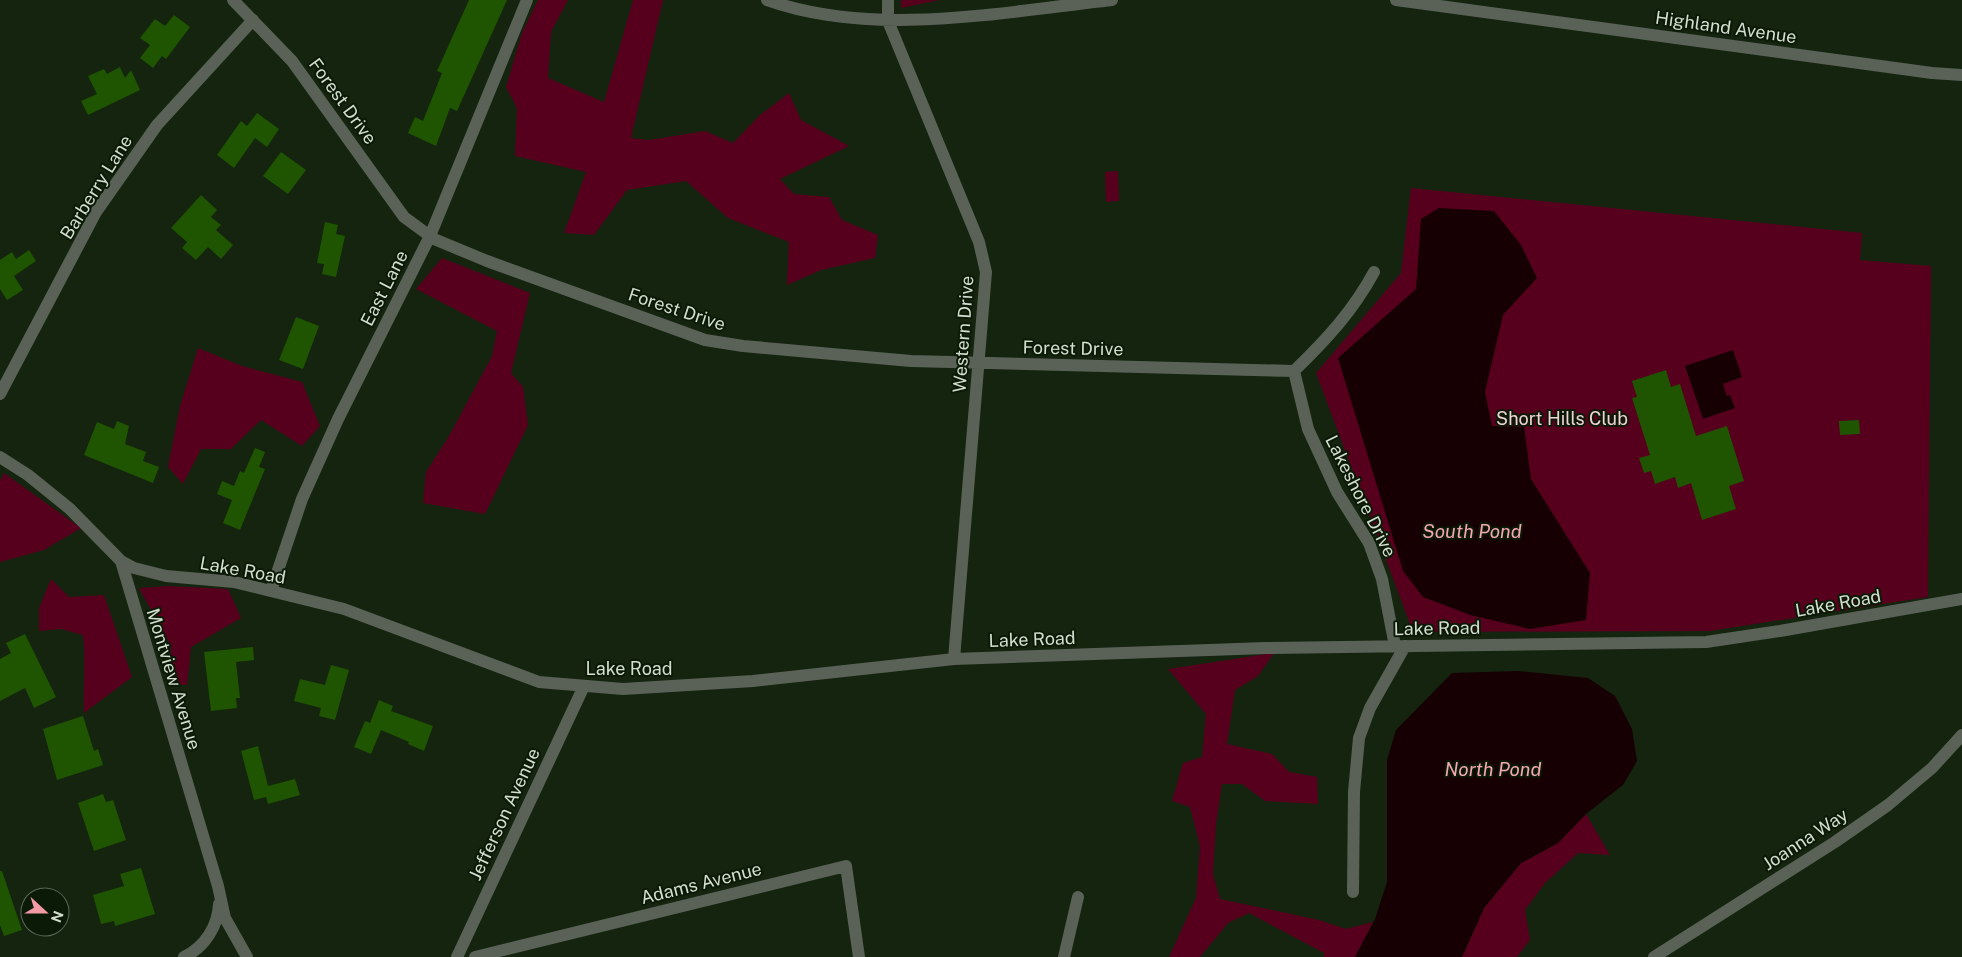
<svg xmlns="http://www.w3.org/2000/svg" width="1962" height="957" viewBox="0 0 1962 957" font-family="'Public Sans',sans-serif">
<rect width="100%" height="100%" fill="#14240f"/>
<path fill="#57001e" d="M538 0H568L551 32 548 78 604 102 633 0H663L631 138 649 140 705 131 733 143 760 115 789 93 801 120 849 146 780 179 794 194 829 197 842 220 878 235 875 258 821 270 787 285 789 242 728 218 686 181 627 190 594 235 564 233 586 172 515 156 517 108 506 87 522 33Z
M901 0H940L901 8Z
M1118 171 1119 201 1106 202 1105 172Z
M1411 188 1862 233 1860 260 1931 266 1928 597 1710 631 1413 632 1316 373 1401 273Z
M442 258 530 293 511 373 523 387 528 425 485 514 423 503 426 472 449 436 492 356 497 331 416 289Z
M198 348 242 366 302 382 320 426 302 446 261 420 231 449H201L183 484 168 467 180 406Z
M4 473 81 528 44 550 0 562V481Z
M51 579 69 597 104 595 132 677 84 713C83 687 86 661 83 635L61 629 39 631V608Z
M169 586 228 589 241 618 191 647 187 685 169 684 171 646 139 588Z
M1274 653 1258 676 1235 690 1227 744 1272 754 1289 772 1317 777 1318 804 1265 801 1242 784H1222L1216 824 1213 874 1220 899 1319 920 1346 929 1373 922 1355 957H1324V953L1249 913 1228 923 1200 957H1169L1196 898 1200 846 1190 807 1172 801 1183 763 1202 757 1206 714 1168 669Z
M1586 814 1610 855 1578 853 1545 883 1525 910 1530 940 1517 957H1462L1484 908 1521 863 1558 843Z"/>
<path fill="#160004" d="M1439 208 1494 211 1521 245 1537 278 1503 315 1485 392 1492 426 1524 427 1531 479 1590 573 1586 620 1530 629 1470 615 1423 597 1403 571 1338 358 1416 289 1421 219Z
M1733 350 1742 377 1723 384 1727 396 1730 395 1735 408 1703 419 1685 366Z
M1518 671 1588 678 1615 696 1632 729 1637 761 1623 785 1586 814 1558 843 1521 863 1484 908 1462 957H1355L1375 919 1387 882V760L1396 730 1452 673Z"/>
<path fill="#1f5500" d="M469 0H507L457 111 450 108 436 146 408 133 415 117 423 121 442 73 437 71Z
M174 15 190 27 166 59 162 56 153 68 140 58 150 45 140 38 155 19 165 26Z
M120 67 125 78 131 70 140 90 88 115 81 101 97 94 88 76 104 69 107 74Z
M257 113 279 129 267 147 255 138 234 168 217 155 241 121 247 126Z
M281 152 306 170 288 194 263 176Z
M201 195 217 210 211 217 221 225 216 230 233 245 221 259 208 247 196 260 182 248 187 242 171 228Z
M325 222 338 225 336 234 345 236 336 277 322 274 324 264 317 263Z
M29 250 36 261 14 276 23 290 7 300 0 289V260L12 252 16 259Z
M296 317 319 326 303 369 279 360Z
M1666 370 1671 387 1680 384 1696 436 1727 426 1744 481 1729 486 1736 509 1702 520 1691 483 1678 488 1675 477 1655 484 1651 471 1644 473 1639 458 1650 455 1632 398 1637 397 1632 381Z
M1859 420 1860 434 1840 435 1839 421Z
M117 421 129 426 125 444 146 452 143 461 159 467 153 483 84 455 97 422 114 429Z
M255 448 265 452 259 467 265 469 240 530 223 523 232 500 217 494 222 481 234 486 240 471 244 473Z
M25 634 56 697 34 708 25 688 0 701V659L11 653 6 643Z
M253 647 254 660 236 662 240 698H236L237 708 211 711 204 652Z
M331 665 349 670 335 720 319 716 321 708 294 701 300 679 325 685Z
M379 700 393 706 391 711 433 726 424 751 408 744 409 742 381 730 371 754 354 747 365 721 370 723Z
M83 716 94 751 98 749 103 765 57 780 43 729Z
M258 746 268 786 295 779 300 795 268 804 266 797 254 800 241 751Z
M103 794 106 802 113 800 126 840 94 851 78 803Z
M141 868 155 914 115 926 114 921 101 924 93 895 124 886 120 874Z
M0 871H2L22 930 4 936 0 925Z"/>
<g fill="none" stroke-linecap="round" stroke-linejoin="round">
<path stroke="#5a6257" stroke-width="12" d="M233 0 292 61 404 217 434 239 487 261 705 340 743 346 911 361 1294 371
M767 0C874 38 1002 12 1112 0
M888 0V21L979 242 986 272 954 659
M1396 0 1932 73 1962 75
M1374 272C1353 311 1326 340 1294 371L1308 429 1337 492 1369 543 1382 579 1395 646
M0 394 96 212 157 125 253 20
M0 457 28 475 70 509 121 561 218 886 225 918 247 957
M121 561 134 568 166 576 234 582 344 609 539 682 623 689 753 681 954 659 1266 648 1706 642 1780 631 1962 599
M271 591 302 499 338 419 430 236 527 0
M1353 892 1354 792 1359 738 1370 708 1405 646
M184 957C205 947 218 926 219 904
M457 957 584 686
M475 957 846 866 859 957
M1064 957 1078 897
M1654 957 1835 842 1888 805 1932 768 1962 735"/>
</g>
<g text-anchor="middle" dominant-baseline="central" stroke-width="4" stroke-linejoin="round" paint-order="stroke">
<g font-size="18" fill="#d4ded0" stroke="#0b1a06">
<text transform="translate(1726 27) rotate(8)">Highland Avenue</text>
<text transform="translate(343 101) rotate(54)">Forest Drive</text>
<text transform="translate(96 187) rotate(-58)">Barberry Lane</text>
<text transform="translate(384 288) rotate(-63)">East Lane</text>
<text transform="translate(677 309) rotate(18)">Forest Drive</text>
<text transform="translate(963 334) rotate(-86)">Western Drive</text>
<text transform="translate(1073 348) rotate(1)">Forest Drive</text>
<text transform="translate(1361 496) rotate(63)">Lakeshore Drive</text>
<text transform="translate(243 570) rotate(10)">Lake Road</text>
<text transform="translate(1838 603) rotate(-10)">Lake Road</text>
<text transform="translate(1437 628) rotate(-1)">Lake Road</text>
<text transform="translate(1032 639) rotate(-2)">Lake Road</text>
<text x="629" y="668">Lake Road</text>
<text transform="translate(174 679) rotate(73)">Montview Avenue</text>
<text transform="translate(504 814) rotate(-65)">Jefferson Avenue</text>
<text transform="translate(1805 839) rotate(-33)">Joanna Way</text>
<text transform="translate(701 883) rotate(-14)">Adams Avenue</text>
</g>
<g font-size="18" fill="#efd3d6" stroke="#0b1a06">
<text x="1562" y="418">Short Hills Club</text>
</g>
<g font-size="19" font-style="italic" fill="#f4a6b1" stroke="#0b1a06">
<text x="1472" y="531">South Pond</text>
<text x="1493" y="769">North Pond</text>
</g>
</g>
<g transform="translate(45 912) rotate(111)"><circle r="24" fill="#0b1a06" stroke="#5b6857"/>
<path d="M0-4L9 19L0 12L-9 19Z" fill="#f39aa7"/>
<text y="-8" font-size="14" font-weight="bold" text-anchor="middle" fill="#d4ded0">N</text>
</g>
</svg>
